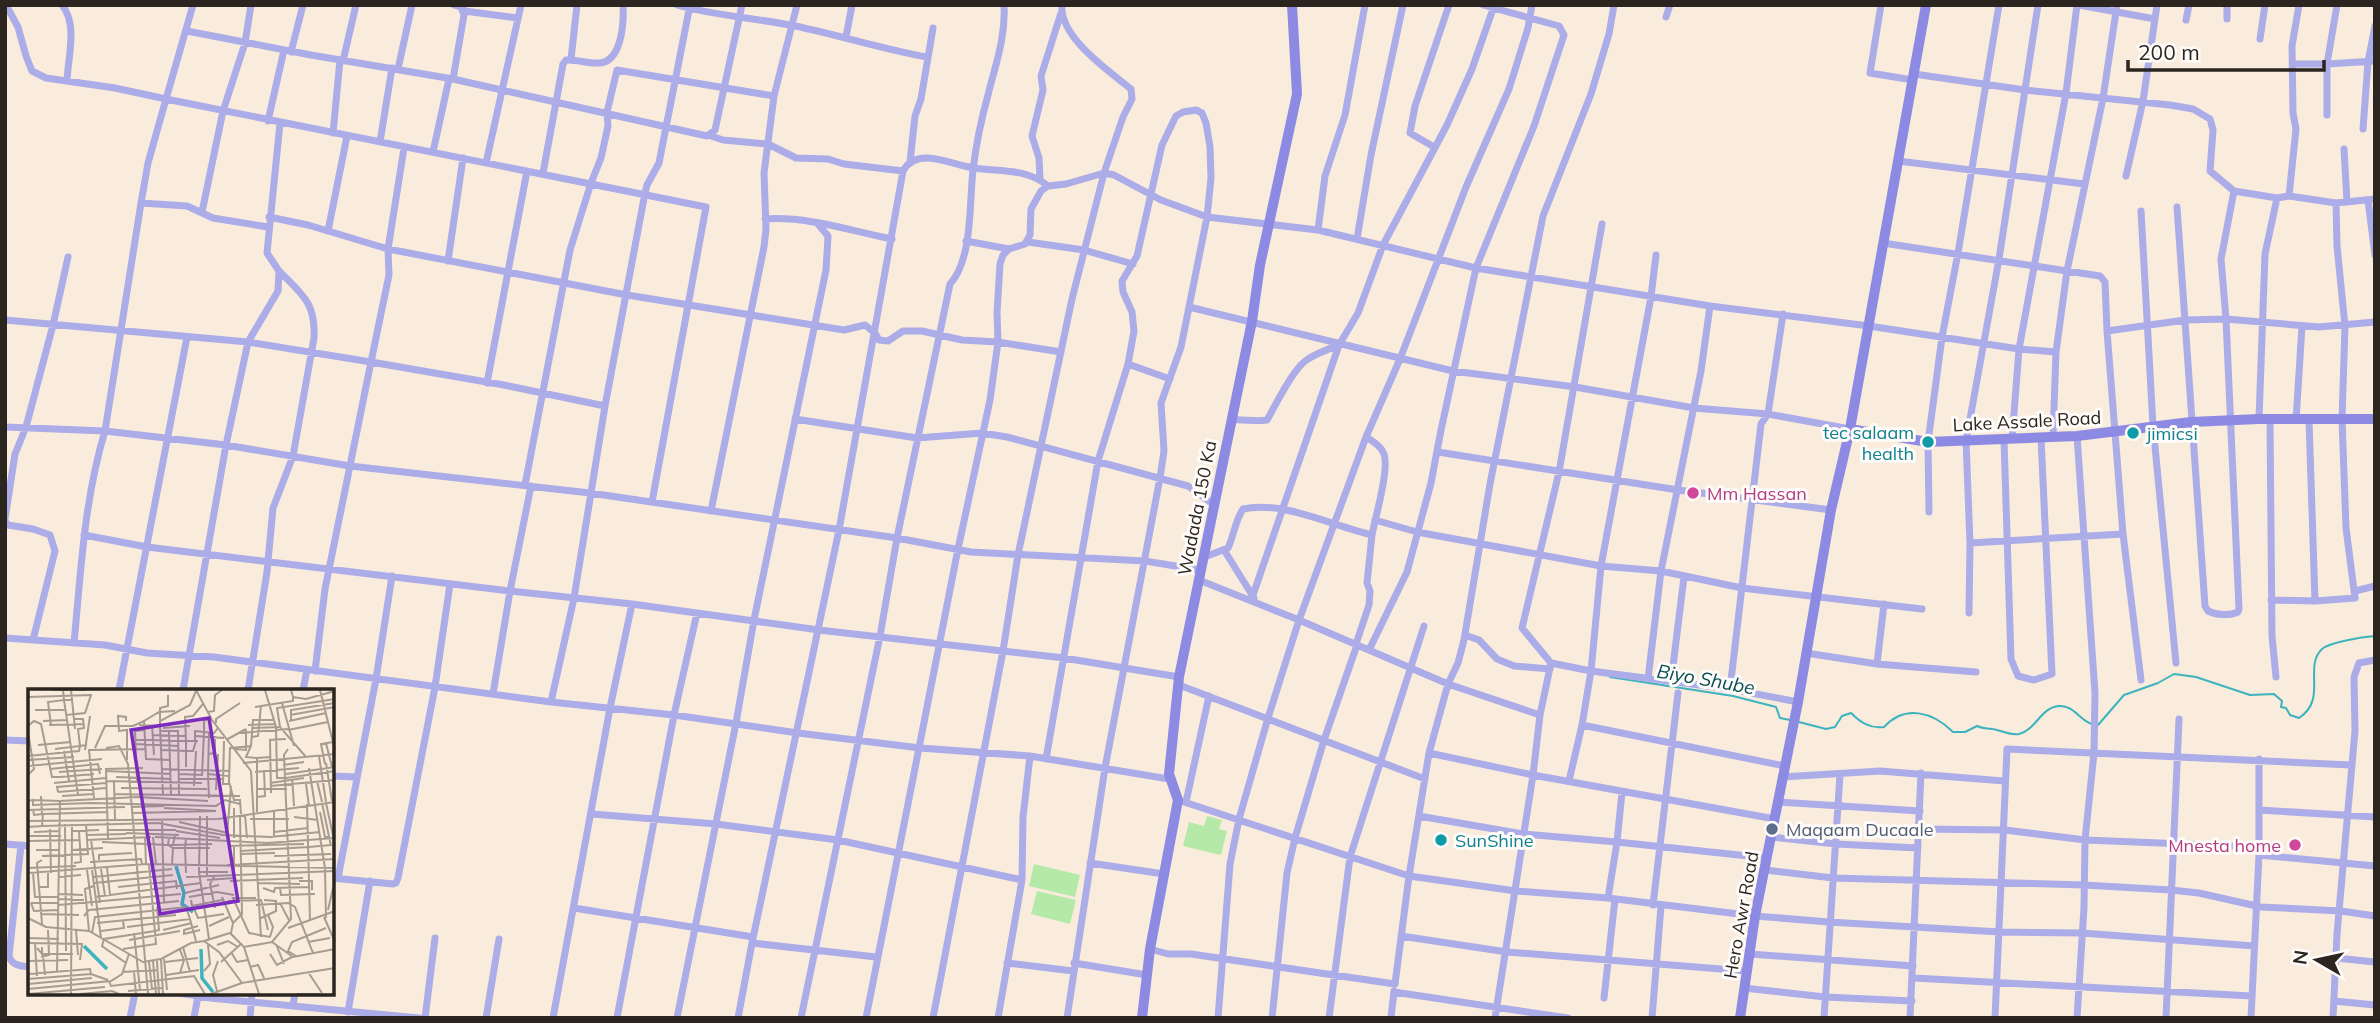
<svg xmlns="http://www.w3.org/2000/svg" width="2380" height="1023" viewBox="0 0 2380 1023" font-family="Mulish,sans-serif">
<rect width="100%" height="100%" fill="#f9ecdc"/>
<path fill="#b4e9a7" d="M1207 816 1222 820 1219 829 1227 831 1221 855 1183 846 1189 822 1204 826Z
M1034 864 1080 875 1075 897 1029 886Z
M1037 891 1076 900 1070 924 1031 914Z"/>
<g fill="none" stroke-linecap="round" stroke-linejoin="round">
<path stroke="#3cb3be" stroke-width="2" d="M1610 677 1733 696 1776 707 1780 718 1790 720
M1799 722 1826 729 1835 727 1842 716 1851 713C1860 722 1870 729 1884 727 1905 704 1933 712 1953 732H1965L1977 726C1983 729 1986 728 1992 729 2002 730 2009 736 2019 734 2036 730 2041 707 2059 706 2074 705 2080 721 2092 724
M2098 725 2124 695 2158 683 2174 674 2196 677 2250 695 2274 694 2282 701 2281 707 2286 708 2290 715 2299 718C2328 699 2303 667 2322 649 2330 642 2363 637 2375 636"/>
<path stroke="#abace8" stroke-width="7" d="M6 5 18 27 26 56 32 71 46 78 115 88 166 99 148 163 141 203 187 206 213 218 268 227
M62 5C78 24 68 57 67 81
M193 5 166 99 706 207 652 502
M677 5C716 16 756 18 795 26 839 35 882 49 927 57
M1881 5 1870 73 1913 80
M2079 5 2155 19
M2337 5 2327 64 2375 61
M464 9V11L518 18
M1666 17 1670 5
M2227 19V5
M2186 20 2189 5
M187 31 311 55 453 79 707 136 715 130 742 5
M846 37 852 5
M2260 39 2265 5
M291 52 303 5
M571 59 577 5
M343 61 356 5
M2293 64H2327V115
M398 69 412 5
M1914 74 2025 90 2170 105 2193 109 2210 119 2213 130 2210 171 2234 191
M453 79 464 15 461 7 454 5
M268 121 284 50
M2363 129 2368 62 2375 26
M333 133 340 60
M708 135 723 140 768 144 796 158 828 159 844 164 903 171
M380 142 392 68
M1434 147 1410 133 1415 106 1449 5
M404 148 388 249 627 295 844 330 865 325 875 333 879 340 888 341 903 331H922L962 340 998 342 1061 352
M2344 149 2347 202
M433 152 449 79
M1898 161 2084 184
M910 162 915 116 921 99 933 28
M486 163 521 5
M543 173 563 64 566 60C577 59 588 64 599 63 622 62 624 22 623 5
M2126 176 2143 101 2157 5
M1040 179 1039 158 1032 136 1043 90 1041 76 1061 13
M2289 196 2296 129 2293 113 2292 46 2299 5
M2368 200 2375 255
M2177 207 2205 606 2208 611C2216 615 2229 616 2238 612L2239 609 2226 319 2221 259 2234 191 2277 198 2289 196 2336 203 2375 199
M2141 211 2153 426 2176 663
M202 212 223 111 245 43 251 5
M765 219C808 216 851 231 892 239
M1318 230 1325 176 1345 115 1365 5
M328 231 347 136
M1357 239 1371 155 1403 5
M966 241 1009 249 1025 244 1030 235 1031 209 1041 191 1048 186 1066 184 1104 173 1114 175 1161 200 1207 217 1318 230 1476 268 1710 306 1869 326 2019 349 2012 439
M1028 242 1084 250 1133 264
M1883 243 2100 276 2105 282 2107 331 2185 320 2226 319 2319 327 2375 322
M448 261 463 158
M1189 307 1453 371 1575 387 1694 408 1768 414 1850 429
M5 320 248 342 278 291 279 271 267 253 280 123
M2107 331 2123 534 2141 680
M2056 352 2019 349 2066 93 2077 5
M1128 364 1170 379
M487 383 527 171
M795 419 917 438 982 433 1007 437 1188 486 1213 504
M2259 419 2265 254 2277 198
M2270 419 2272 636 2276 677
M1231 420C1244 419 1255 422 1267 420 1276 404 1294 367 1308 359 1317 353 1329 349 1339 345
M2296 420 2302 326
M2309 420 2315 601
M5 427 105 431 141 203
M2077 436 2095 693 2094 753 2085 840 2084 908 2077 1018
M2053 437 2056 352 2067 271 2103 98 2117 5
M2004 440 2011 659 2018 676 2034 680 2052 674 2041 438
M1438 452 1678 490 1831 510
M525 485 570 250 591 183 601 158 608 126 607 112 617 70 774 96
M711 511 764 247 766 229 764 173 774 96 797 5
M1929 512 1928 442 1942 337 1958 253 1999 5
M5 519 15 454 26 427 53 325 68 257
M1375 520 1417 532 1601 566 1651 297 1656 255
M5 521 8 525 33 529 50 535 55 551 33 640
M84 535 147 547 510 591 632 604 819 630 1064 658 1179 677
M1970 543 2123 534
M1224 550 1254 598
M1202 558 1228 548C1234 535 1235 521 1243 509 1282 500 1333 526 1372 535 1375 518 1391 465 1383 452 1380 445 1372 441 1366 437
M1199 580 1299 620 1448 684 1540 715 1533 775 1429 753
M2355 591 2375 586
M1253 595 1339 345 1358 313 1383 245 1447 125 1472 69 1494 6
M2271 600 2315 601 2355 598 2346 528 2342 419 2345 326 2337 246 2336 203
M1969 613 1970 543 1966 441 1999 259 2038 5
M1465 635 1479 640 1497 659 1514 666 1550 669
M5 638 105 645 147 653 214 657 551 702 674 715 798 733 920 748 1030 756 1169 779
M74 643C81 571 84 500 105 431L226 445 350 466 590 493 897 538 971 552 1145 561 1200 570
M1356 644 1369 605 1370 591 1367 583 1372 535
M1369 650 1407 572 1431 483 1441 430 1476 268 1534 126 1564 35 1559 26 1483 5
M1806 653 1877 664 1976 672
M1551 663 1591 671 1730 689 1798 702
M1877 664 1884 604
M315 671 325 589 371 362 504 385 605 406
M1648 679 1661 571 1701 371 1710 306
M1671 682 1684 577
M1179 685 1425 779
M1730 689 1761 424 1768 414 1783 314
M119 690 187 337
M183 690 226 445 248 342 371 362 389 275 388 249 308 225 269 217
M248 690 267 572 273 508 293 456 314 338C316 303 302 294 279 271
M303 690 307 670
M493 694 510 591 531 486
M551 702 574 598 605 406 645 193 647 185 659 163 690 5
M1540 715 1551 663 1522 628 1559 472 1602 224
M1582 725 1591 671 1601 566 1661 571 1742 588 1922 609
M5 740 30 741
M1046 759 1098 461 1128 364 1134 331 1132 312 1123 292 1122 281 1137 256 1162 145 1176 116 1183 112 1196 110 1202 113 1206 123 1210 147 1211 178 1207 217 1181 347 1161 403 1164 451 1160 478 1105 768 1067 1018
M332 776 356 777
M1782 777 1880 771 2004 781
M1569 781 1582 725 1785 766
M1178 800 1409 876 1516 891 1608 898 1755 916 1829 922 2000 932 2082 933 2254 946
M1186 802 1209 696
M1778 802 1920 811
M2259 810 2375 817
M592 814 716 824 838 840 1022 880
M1419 816 1523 834 1617 842 1622 792
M1919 829 2005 830 2085 840 2259 847
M1771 837 1836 844 1918 848
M5 844 30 846
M21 845 9 956C12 966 21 966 30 967
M2259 855 2375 866
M1090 863 1164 874
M1765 870 1833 878 2084 885 2171 890 2199 893 2261 907 2341 911 2375 916
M332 878 393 884 396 883 398 878 435 687 450 584
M338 878 376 679 392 576
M1608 898 1617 842 1767 858
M1653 905 1678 693
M574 908 753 937
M1401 936 1507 952 1746 971
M752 943 876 957
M1150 949 1168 954H1191L1395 984 1409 876 1429 753 1448 684 1458 663 1464 640 1490 484 1543 216 1591 94 1609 34 1614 5
M1750 954 1913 966
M2336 958 2375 962
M1007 963 1073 971
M1074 963 1147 975
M1914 978 2252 996
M1744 988 1825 997 1912 1001
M1394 992 1568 1018
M179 993 210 998 419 1018
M1604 998 1615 899
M2334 1001 2375 1005
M293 1006 295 993
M348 1012 370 881
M130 1018 135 993
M194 1018 198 996
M250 1018 252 993
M425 1018 435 938
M486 1018 499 939
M553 1018 610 708 632 604
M617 1018 674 715 697 613
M677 1018 736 723 754 620 826 270 828 236 817 223
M738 1018 752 943 839 530 903 171C908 162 915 158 926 158 942 158 958 166 974 168 1000 172 1027 168 1048 186
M801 1018 880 636 897 538 950 284C973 259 969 203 973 170 976 145 981 120 988 95 995 66 1006 37 1004 5
M866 1018 958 549 990 400 998 342 997 313 1000 264 1003 255 1009 249
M933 1018 1003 651 1018 555 1072 299 1104 173 1123 117 1132 99 1131 89C1109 71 1059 37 1062 5
M998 1018 1022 880 1023 817 1030 756
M1218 1018 1230 864 1239 819 1268 718 1299 620 1366 437 1400 359 1466 187 1509 89 1528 28 1532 5
M1272 1018 1287 873 1295 838 1324 740 1357 645
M1329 1018 1350 857 1424 626
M1391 1018 1394 991
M1495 1018 1533 775 1775 819
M1652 1018 1661 906
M1824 1018 1840 775
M1910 1018 1921 773
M1995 1018 2007 749 2351 765
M2166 1018 2179 719
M2251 1018 2259 855V759
M2333 1018 2337 934 2355 731 2354 677 2359 663 2375 660"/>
<path stroke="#8c8ae3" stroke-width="10" d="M1850 429 1928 442 2077 436 2191 422 2259 419H2375
M1142 1018 1150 949 1178 800 1169 774 1179 677 1252 321 1260 265 1297 94 1292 5
M1740 1018 1755 916 1798 702 1831 510 1850 429 1926 5"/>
</g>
<g fill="#0f9aa8" stroke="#fefbf8" stroke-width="2.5">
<circle cx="2133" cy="433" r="7"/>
<circle cx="1928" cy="442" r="7"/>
<circle cx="1441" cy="840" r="7"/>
</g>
<g fill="#d1479c" stroke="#fefbf8" stroke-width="2.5">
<circle cx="1693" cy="493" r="7"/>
<circle cx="2295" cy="845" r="7"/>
</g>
<circle fill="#5c6f8a" stroke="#fefbf8" stroke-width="2.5" cx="1772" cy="829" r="7"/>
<g text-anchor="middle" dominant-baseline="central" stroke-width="6" stroke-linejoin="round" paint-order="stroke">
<g font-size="18" fill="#2a251f" stroke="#fefbf8">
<text transform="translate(2027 421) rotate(-3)">Lake Assale Road</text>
<text transform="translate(1197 508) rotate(-79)">Wadada 150 Ka</text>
<text transform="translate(1741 915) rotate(-80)">Hero Awr Road</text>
</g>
<g font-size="18" fill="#0d838f" stroke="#fefbf8" text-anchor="start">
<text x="1914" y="432" text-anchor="end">tec salaam<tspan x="1914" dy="21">health</tspan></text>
<text x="2147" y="433">jimicsi</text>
<text x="1455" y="840">SunShine</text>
</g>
<g font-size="18" fill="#b23c85" stroke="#fefbf8" text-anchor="start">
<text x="1707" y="493">Mm Hassan</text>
<text x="2281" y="845" text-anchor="end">Mnesta home</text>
</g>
<g font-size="18" fill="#4e5e75" stroke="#fefbf8" text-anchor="start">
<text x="1786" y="829">Maqaam Ducaale</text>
</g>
<g font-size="19" font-style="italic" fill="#054e54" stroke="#fefbf8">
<text transform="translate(1706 679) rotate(10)">Biyo Shube</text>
</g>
</g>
<g transform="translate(28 689)">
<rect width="306" height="306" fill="#f9ecdc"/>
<path fill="none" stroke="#3cb3be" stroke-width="3.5" d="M148 177 156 204 154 215 165 223M56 257 79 280M173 260 174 289 185 303"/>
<path fill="none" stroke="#a69c90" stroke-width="2" d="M24 1H58M43 1 47 40M168 1 184 31 223 82 233 248M237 1 248 38 249 89H258M263 1 265 8 278 10 307 2M292 1 307 61M0 8 63 6 57 24 38 26M45 11H36L50 106M254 14 266 57M227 18 265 12V8M7 21H37M180 23 186 22 187 6 194 1M262 26 307 18M15 32 39 31M98 32V28L90 27 91 42 99 41V71M132 32V19L140 17V6M261 32 298 24M263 32V21L307 14M188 34V30L212 14M21 36 56 35M23 36 20 13 36 11 35 1M111 36 132 37V32L162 16 168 2M124 36 125 51 158 52V62H165L168 52M220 36 247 35M0 37 6 32 13 35 24 88H32M132 37 135 106M252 38 249 19 307 10M135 39 162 37M225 39 252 38 278 68M260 41 300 33M133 42H150L151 106M141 42 143 106M0 43 6 80 0 86M181 44 180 85 201 87M212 44 260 40M124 46 158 47M168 47 196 49M224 48 230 47 233 17M107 51H125L126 66M198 51 218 40M167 52V42L176 43V32L183 28M170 52H158L157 28 165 27 175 15M196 52 195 95H202M298 54 304 78M107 55 151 57M10 56 43 53M223 57 218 68 229 69M202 58 201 93 206 111H212L213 125M67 59 77 37H105L116 32M78 59 91 57 100 75 120 305M203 59 223 57 225 31H246M27 60 52 57 50 40 56 39 55 30H47M207 60 218 61V40M57 61 62 27M134 61 158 62V78M36 62 41 92M181 65 187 64V47M0 67 51 62 52 57 59 56M291 67 298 113M0 71 46 68M142 71 118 70 116 32 131 23 147 22M215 74 307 65M298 74 304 112M297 75 293 55 305 53M255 76 276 73M0 77 74 70M281 79 297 179 298 229M22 80 70 75 72 85M134 80 201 82M78 82 143 85M31 83 74 80M227 83 271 79M151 85 174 86 176 43 186 44 190 39M180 85 181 109M258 85 307 78M264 87 266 117M32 88 66 85M88 88 143 90M258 89 307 82M151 90H196M78 92 174 94M289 92 294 113M86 93 87 130M109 93 107 42 117 41M26 94 78 89M242 94 276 89M278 95 281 117M166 97 168 62M242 97 307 91M93 99 179 100M229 100H259M188 101 190 65M30 103 29 98 78 94M30 103 78 99M243 104 242 51 258 50M86 105 212 107M34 107 66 105M229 108 237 107 236 81M66 109 61 61 118 60M5 111 32 112M0 112 5 111V116L63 114M63 114 188 117 197 111 212 115M294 114 303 157M298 114 306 151M279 115 282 232M103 118 136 117M63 119 97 118M5 120 6 126 14 125 13 107M0 121 63 119M246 121V148M229 123V69L242 68M292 123 297 148H301M104 124 188 122 136 119M217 126 219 149M172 127 171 183 181 250M266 128 290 131M222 130H261M134 131 136 214M0 132 190 130 307 113M151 133 200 144M37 135 38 262M14 137 130 134 195 146 242 148 292 143M0 138 14 137 15 125 79 123M22 140 23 184M79 141H148M44 142 71 141M148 142 192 149M6 143 31 142M246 143 280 139M98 144 151 146M59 146 98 145M0 147H33M199 147 203 97M117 148 118 175M125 148 128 175M127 148 239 154 307 149M141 148 140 156H145L147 146M206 149V119M80 150 78 80 115 79M158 150 157 159H182M59 151 123 148M63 151 72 214M0 152 51 151M74 153 140 156 145 159 144 176M145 156 184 155M200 157 276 155M206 157V187M281 158 303 156M145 159H157L158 184M8 161H32M44 161 75 159M213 162 281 158M213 165 247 164M14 167 60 165 58 136M246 167 303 165M71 171V166L104 164M62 173 113 170 114 175M46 174 53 173 51 142M199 176 307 170M0 179 48 177M79 179 82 206M73 180 77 207M59 181 64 217M64 181 73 249M170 183H200M0 184 118 175 307 179M5 184 7 208H30M179 186V127M31 188 53 186M65 188 144 180M158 188 307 182M186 188 182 195 187 219M179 191 207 189M202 192 275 189M271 192H284V201M66 194 145 186M230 194 272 195M11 198H20V184M90 198 148 192 149 200M235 199 246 203 247 199 281 198M252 199 253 206 287 205M157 204 191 196M30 205 55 206M67 208 173 194M161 208 189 203 206 206M194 208 205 234M228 209H205L221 244 242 248M30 210 56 211M163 211 164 217 194 211M200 212 233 211 234 215M3 214 6 222 30 221M3 214H30M252 214 262 233M234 215 240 241M30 216 153 205M228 216 260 214 267 218 285 264M165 217 170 229 196 225M300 221 305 199M13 225 51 226M240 226 245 238 242 248M56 227 61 221 151 212M296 228 307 253M0 229 18 238 61 242 115 273 133 270 163 254 176 252 191 263 214 294 307 279M231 230 248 222V212L236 211M69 234 148 226M14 235 9 174 14 171M170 237 156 241V245L172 241M181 237 201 228M99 238 162 230 168 252M260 239 307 222M48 241 50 266M135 241 164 234M61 242 57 200 66 197M73 242 96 239 95 232M127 242 131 241 129 218M64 244 67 228 158 218 162 230M106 244 112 301M203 244 205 234 214 225 212 127M0 249 31 250M101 251 152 242M176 252 202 244 216 258 244 253 265 268 307 260M244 253 263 230 256 66 260 60M280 253 302 249M0 254 54 255 52 271M7 255 9 287M248 255 256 275M189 256 200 252 210 258M14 258V265H45M155 258 162 283M216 258 231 305M9 259 15 266 17 286M95 260 128 255 121 175M152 261 156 271 152 284M203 263 209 273 220 271M242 265 249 276 264 268M268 267 260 262 264 253 298 239M13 268 21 266 20 241M133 270 135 305M136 270 139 301M0 272 40 271M125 272 128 305M129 272 131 305M121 273 124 300M137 273 170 269M193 273 213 255M98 274 74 257 76 250 127 242M222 278 230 276 236 289M176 282 182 275 180 256M29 283 32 112 110 108 180 112M94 283 130 281M106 283 108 305M280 283 294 304M0 285 62 280 63 285M138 286 171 281M0 290 63 285 80 291M81 292 83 297 166 287 177 305M0 295 64 289M0 300 83 292 94 285 101 265M100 302 135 299M189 302 185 286 190 272M0 305 77 298M43 305 44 135M52 305 84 302 91 305M183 305 214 294M269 305H292"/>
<path fill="#7b2cbf" fill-opacity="0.15" stroke="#7b2cbf" stroke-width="3.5" d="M181 29 210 212 132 225 103 41Z"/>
<rect width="306" height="306" fill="none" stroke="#2a251f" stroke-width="3.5"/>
</g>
<rect width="2380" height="1023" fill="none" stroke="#2a251f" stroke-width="14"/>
<g transform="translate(2317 960) rotate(279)" stroke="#fefbf8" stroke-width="5" paint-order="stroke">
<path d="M0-5L12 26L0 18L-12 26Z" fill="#2a251f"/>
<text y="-10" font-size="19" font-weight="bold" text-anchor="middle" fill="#2a251f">N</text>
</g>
<path d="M2128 60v10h196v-10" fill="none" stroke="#2a251f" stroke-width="3.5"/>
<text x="2138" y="60" font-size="21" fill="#2a251f" stroke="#fefbf8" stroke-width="5" paint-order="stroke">200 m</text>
</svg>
